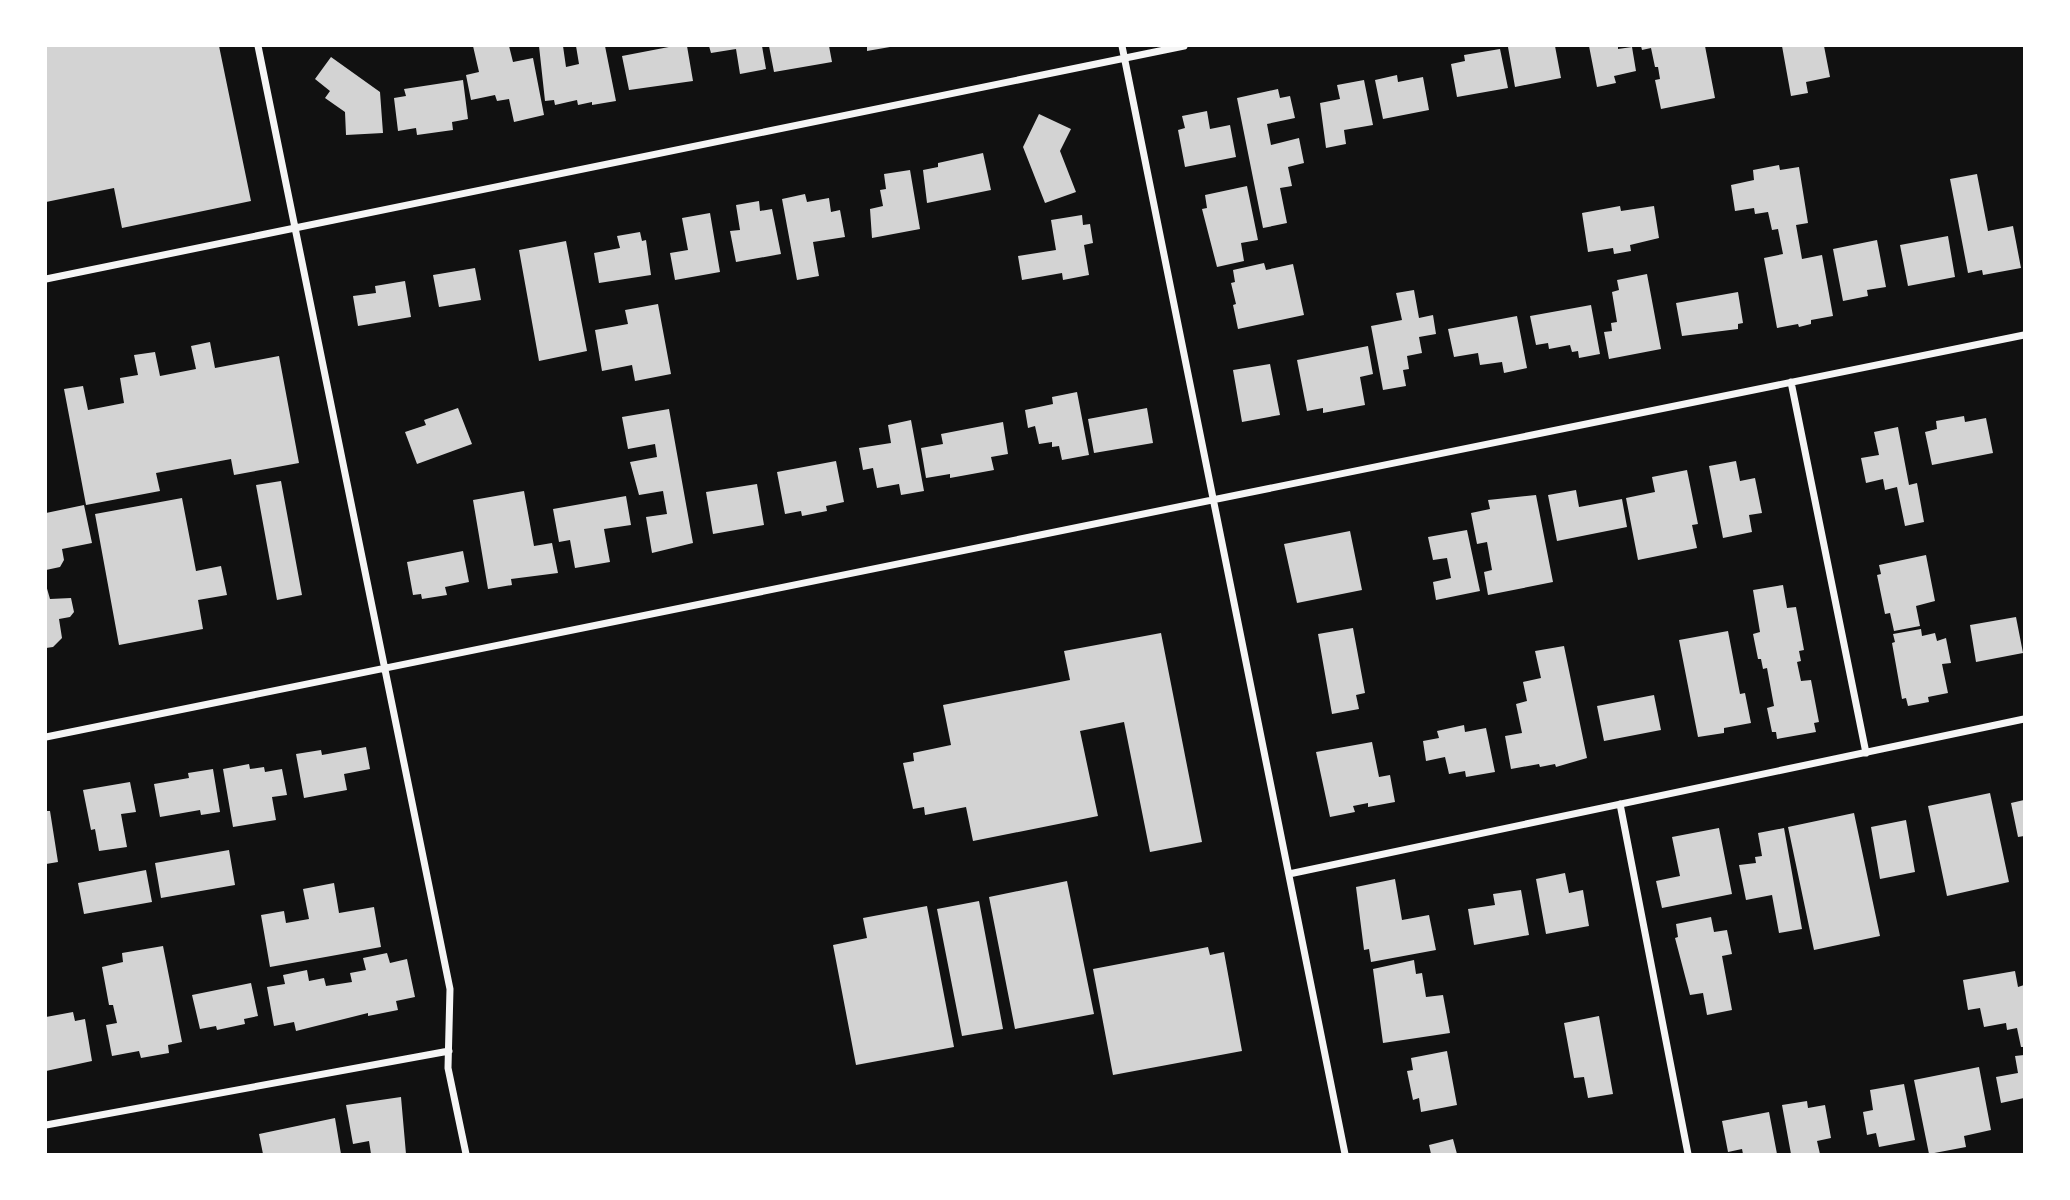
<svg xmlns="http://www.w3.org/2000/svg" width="2070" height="1200" viewBox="0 0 2070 1200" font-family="Roboto,sans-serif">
<rect width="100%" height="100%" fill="#111"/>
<path fill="#d3d3d3" d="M46 46H219L251 201 122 228 114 188 46 202Z
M473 46H509L513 62 533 58 544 115 514 122 509 99 497 101 495 95 471 100 466 75 479 72Z
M539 46H563L566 67 579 64 576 46H605L616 101 592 105V102L578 105 577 100 555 105 554 100 545 101Z
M674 46H687L693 81 629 90 622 56Z
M709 46H762L766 69 740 74 736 49 711 53Z
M769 46H829L832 62 774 72Z
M867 46H890V47L867 51Z
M1589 46H1618V49L1632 47 1636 71 1614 76 1616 83 1597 87Z
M1641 46H1705L1715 98 1661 109 1655 80 1660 79 1658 67H1655L1651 48 1642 50Z
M1782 46H1824L1830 77 1806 82 1808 93 1791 96Z
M1528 47 1555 46 1561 78 1515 87 1508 47Z
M1500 49 1508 88 1457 97 1451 64 1465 61 1464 55Z
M331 57 380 92 383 133 346 135 345 112 325 98 330 91 315 79Z
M1397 75 1398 82 1423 77 1429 110 1383 119 1375 80Z
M463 80 468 119 452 122 453 130 417 135 416 128 398 131 394 98 406 96 404 89Z
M1364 80 1373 125 1344 130 1346 144 1326 148 1320 103 1340 99 1337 85Z
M1278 89 1280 98 1290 96 1295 118 1267 124 1271 145 1299 138 1304 163 1288 167 1292 186 1280 188 1287 223 1263 228 1237 98Z
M1207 111 1210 129 1230 125 1236 157 1185 167 1178 130 1185 128 1182 116Z
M1039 114 1071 129 1060 151 1076 192 1045 203 1023 147Z
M983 153 991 190 927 203 923 170 938 167V163Z
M1779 165 1780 170 1799 167 1808 223 1796 225 1802 259 1822 255 1833 316 1811 320V324L1799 327 1798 324 1777 328 1764 258 1783 254 1778 229 1772 230 1768 212 1755 214 1754 208 1735 211 1731 185 1754 180 1753 170Z
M910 170 920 229 872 238 870 209 883 206 880 190 886 189 884 174Z
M1977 174 1988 231 2013 226 2021 268 1983 275 1982 270 1968 273 1950 179Z
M1247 186 1258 240 1241 243 1244 261 1217 267 1202 209 1207 208 1205 195Z
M805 194 807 202 829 198 831 212 840 210 845 237 813 242 819 276 797 280 782 199Z
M759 201 760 211 772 209 781 254 736 262 730 231 740 230 736 205Z
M1620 206 1621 211 1654 206 1659 238 1630 245 1631 251 1614 254 1613 248 1588 252 1582 213Z
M710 213 720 272 675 280 670 253 688 250 682 218Z
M1082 215 1083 225 1090 224 1093 243 1084 245 1089 275 1063 280 1062 273 1022 280 1018 256 1056 250 1051 220Z
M640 232 642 241 646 240 651 275 599 283 594 253 620 248 617 236Z
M1948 236 1955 277 1908 286 1900 245Z
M1877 240 1886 287 1867 290 1868 296 1843 301 1833 249Z
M566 241 587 351 539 361 519 250Z
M1264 263 1266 270 1293 264 1304 315 1238 329 1233 305 1236 304 1231 283 1235 282 1233 270Z
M475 268 481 300 439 307 433 275Z
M1647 274 1661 349 1609 359 1604 332 1612 331 1611 323 1617 322 1612 292 1619 290 1617 280Z
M405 281 411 317 358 326 353 296 376 293 375 286Z
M1414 290 1419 318 1433 315 1436 334 1419 337 1422 353 1407 356 1409 369 1403 370 1406 386 1383 390 1371 326 1402 320 1396 293Z
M1738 292 1743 323 1738 324V329L1682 336 1676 303Z
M658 304 671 374 635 381 632 365 602 371 595 330 628 324 625 310Z
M1591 305 1600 354 1579 358 1578 351 1572 352 1570 345 1549 349 1548 343 1536 345 1530 316Z
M1517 316 1527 368 1504 373 1502 362 1480 365 1478 353 1454 357 1448 329Z
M210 342 215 368 279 356 299 463 234 475 231 459 156 473 160 491 86 505 64 389 83 386 88 410 124 403 120 378 138 375 134 355 155 352 160 376 196 369 191 346Z
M1368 346 1373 374 1360 377 1365 405 1323 413V408L1307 411 1297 360Z
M1270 364 1280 415 1242 422 1233 370Z
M1077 392 1089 455 1062 460 1059 446 1052 447V442L1039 444 1035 426 1028 428 1025 410 1053 404 1052 397Z
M458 408 472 444 417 464 405 432 426 425 424 420Z
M1147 408 1153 443 1094 453 1088 419Z
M669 409 693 543 652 553 646 517 667 514 663 491 639 495 630 462 657 457 655 444 628 449 622 417Z
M1964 416 1965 422 1986 418 1993 453 1932 465 1925 432 1937 429 1936 421Z
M911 420 924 491 901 495 899 484 877 488 873 468 863 470 859 448 891 443 888 425Z
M1003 422 1008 454 991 457 994 470 950 478V474L926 478 921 448 943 444 941 434Z
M1898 427 1909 485 1917 483 1924 522 1905 526 1897 487 1885 490 1883 479 1866 483 1861 458 1879 455 1874 432Z
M836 461 844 502 826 506 827 511 802 516 801 511 785 514 777 472Z
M1736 461 1740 481 1755 478 1762 513 1749 515 1752 532 1723 538 1709 466Z
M1687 470 1698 524 1692 525 1697 548 1638 560 1626 498 1655 492 1652 477Z
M281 481 302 595 277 600 256 485Z
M757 484 764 525 713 534 706 492Z
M1576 490 1579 507 1622 499 1627 527 1557 541 1548 495Z
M524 491 534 546 552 543 558 573 511 579 512 585 488 589 473 500Z
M1536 495 1553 582 1488 595 1484 572 1492 570 1487 542 1477 544 1471 513 1490 509 1488 500Z
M626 496 631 525 604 529 610 562 575 568 570 540 559 542 553 509Z
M182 498 196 571 221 566 227 595 198 600 203 629 119 645 95 514Z
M84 505 92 543 62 549 64 560 60 567 46 570V513Z
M1467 530 1480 591 1436 600 1433 582 1451 578 1447 558 1433 560 1428 537Z
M1350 531 1362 590 1297 603 1284 544Z
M463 551 469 582 445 587 447 595 422 599 421 594 413 595 407 562Z
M1926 555 1935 601 1916 606 1920 626 1894 631 1890 613 1885 614 1877 575 1881 574 1879 565Z
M46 585 50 599 71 598 74 612 70 617 59 619 62 638 53 647 46 648Z
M1783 585 1787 608 1796 607 1804 650 1799 651 1801 661 1797 662 1801 681 1811 680 1819 722 1814 723 1816 732 1777 739 1776 732H1772L1767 708 1774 706 1767 668 1763 669 1761 659H1758L1753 634 1760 632 1753 590Z
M2016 617 2023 653 1976 662 1970 625Z
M1353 628 1365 693 1356 695 1359 709 1332 714 1318 634Z
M1921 629 1922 636 1935 633 1937 641 1946 638 1951 663 1942 664 1948 693 1928 697 1929 702 1908 706 1906 698 1902 699 1892 643 1895 642 1893 634Z
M1728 631 1740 694 1745 693 1751 723 1724 728V733L1698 737 1679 640Z
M1161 633 1202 842 1150 852 1124 722 1080 731 1098 816 973 841 966 807 925 815 924 807 913 809 903 763 914 761 913 753 951 745 943 705 1070 680 1064 651Z
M1564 646 1587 758 1556 767 1555 764 1540 767 1539 764 1511 769 1505 736 1522 733 1516 704 1527 701 1523 682 1541 678 1535 651Z
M1654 695 1661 730 1604 741 1597 706Z
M1464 725 1465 732 1486 728 1495 772 1466 777 1465 771 1449 774 1445 757 1426 761 1423 741 1439 738 1437 731Z
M1372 742 1379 777 1390 775 1395 802 1368 807V803L1353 806 1355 812 1330 817 1316 752Z
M366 747 370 769 344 774 347 790 304 798 296 754 321 750 322 755Z
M249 764 250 769 264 767 265 772 282 769 287 795 272 797 276 820 233 827 223 769Z
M213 769 220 812 201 815 200 810 160 817 154 784 189 778 188 773Z
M130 782 136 812 121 814 127 847 99 851 95 829 91 830 83 790Z
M1990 793 2009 882 1947 896 1928 806Z
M2024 800V836L2018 837 2011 803Z
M46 811H50L58 862 46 864Z
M1854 813 1880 936 1814 950 1788 827Z
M1906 820 1915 872 1880 879 1871 827Z
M1719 828 1732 894 1662 908 1656 881 1680 876 1672 837Z
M1784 828 1802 929 1779 933 1772 895 1746 900 1739 865 1756 863 1755 857 1762 856 1758 833Z
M229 850 235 885 161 898 155 863Z
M146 870 152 902 84 914 78 883Z
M1565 873 1569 893 1583 890 1589 926 1546 934 1536 879Z
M1395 879 1402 920 1429 915 1436 950 1371 962 1369 949 1364 950 1356 887Z
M1067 881 1094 1014 1015 1029 989 897Z
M334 883 339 913 374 907 381 947 270 967 261 915 284 911 286 923 309 919 303 889Z
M1521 890 1529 935 1474 945 1468 909 1495 905 1493 894Z
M979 901 1003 1029 962 1036 937 909Z
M927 906 954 1047 856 1065 833 945 867 938 863 918Z
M1711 917 1714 932 1727 930 1732 954 1722 956 1732 1010 1707 1015 1703 993 1690 995 1675 938 1678 937 1676 924Z
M163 946 182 1042 168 1045 169 1053 141 1058 139 1051 112 1056 106 1025 117 1023 113 1005H109L102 967 123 962 122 953Z
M1208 947 1210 955 1224 952 1242 1051 1113 1075 1093 969Z
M387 953 390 963 407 959 415 997 396 1001 398 1010 368 1016V1013L296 1031 294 1022 274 1026 267 987 285 984 283 975 307 970 309 981 324 978 326 986 352 982 350 973 366 970 363 958Z
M1414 960 1416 974 1422 973 1426 997 1443 995 1450 1033 1383 1043 1373 969Z
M2015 971 2018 987 2024 985V1047H2021L2017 1028 2007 1030 2006 1023 1984 1027 1980 1008 1968 1010 1963 980Z
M251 983 258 1016 244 1019 245 1024 217 1030 216 1026 200 1029 192 995Z
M73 1012 75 1021 85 1019 92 1061 46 1071V1017Z
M1599 1016 1613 1094 1588 1098 1584 1077 1574 1078 1564 1023Z
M1447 1051 1457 1105 1421 1112 1419 1098 1413 1100 1407 1071 1413 1070 1411 1058Z
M2024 1055V1098L2001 1103 1996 1077 2018 1073 2015 1056Z
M1979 1067 1991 1130 1964 1136 1966 1147 1929 1154 1914 1080Z
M1904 1084 1915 1140 1879 1147 1876 1133 1867 1135 1863 1112 1873 1110 1870 1090Z
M401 1097 406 1154H371L369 1141 353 1144 346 1105Z
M1807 1101 1808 1108 1825 1105 1831 1138 1817 1141 1820 1154H1791L1782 1105Z
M1769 1112 1777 1154H1743L1742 1149 1728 1152 1722 1121Z
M335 1118 341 1154H263L259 1134Z
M1453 1139 1457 1154H1431L1429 1145Z"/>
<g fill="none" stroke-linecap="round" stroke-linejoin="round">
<path stroke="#f5f5f5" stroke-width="7" d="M258 46 450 989 448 1068 466 1154
M1122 46 1345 1154
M46 279 1184 46
M1791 382 1866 753
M46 737 2024 335
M1620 804 1688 1154
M1289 874 2024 719
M46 1125 449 1051"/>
</g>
<rect width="2070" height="1200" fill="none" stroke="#ffffff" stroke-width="94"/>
</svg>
